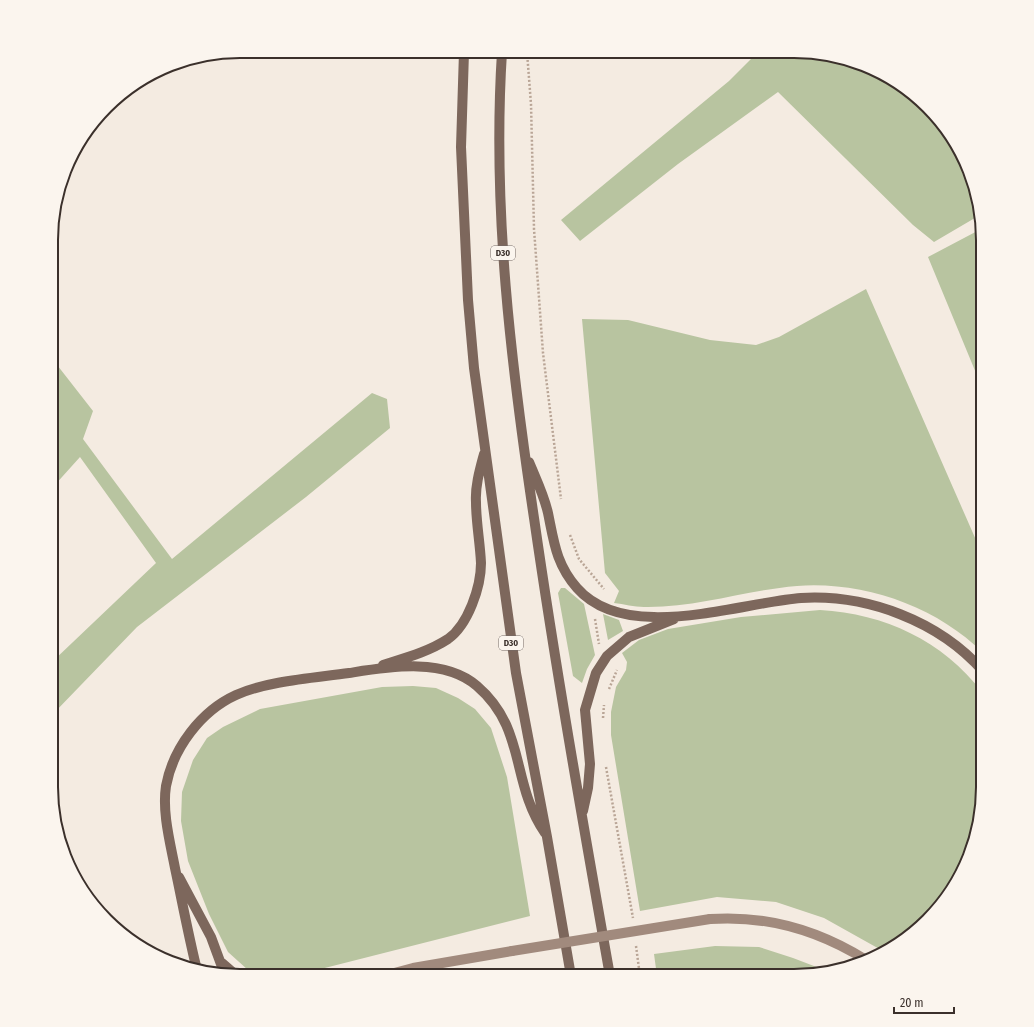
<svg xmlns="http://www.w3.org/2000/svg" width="1034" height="1027" viewBox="0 0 1034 1027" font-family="'Fira Sans Condensed',sans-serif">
<rect width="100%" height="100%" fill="#f4ebe1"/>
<path fill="#b8c4a0" d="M758 52 818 53 888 76 944 125 973 179 980 215 934 242 913 225 778 92 678 164 580 241 561 220 729 81Z
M983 228V390L928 257Z
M866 289 983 556V653C936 606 863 581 797 586 746 590 696 608 644 607 634 607 624 604 614 603L619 591 605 573 582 319 628 320 710 340 756 345 779 337Z
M54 361 93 411 83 439 172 559 372 393 387 399 390 428 306 497 137 627 52 715V662L156 563 80 457 53 487V417L59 413 54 406Z
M561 588H565L584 604 595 655 587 669 582 683 573 676 558 593Z
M820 610C885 614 942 640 983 693V799L958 881 909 937 883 951 824 918 776 902 717 897 640 911 611 735V712L616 687 626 670 627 662 622 653 639 640 668 629 741 617Z
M603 614 619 620 623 631 608 640Z
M413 686 436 688 458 698 475 709 491 728 507 777 530 916 305 973 272 976 248 970 228 952 209 914 188 861 181 821 182 792 193 760 207 738 223 727 260 709 382 687Z
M715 946 759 947 793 958 827 971 806 976H657L654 954Z"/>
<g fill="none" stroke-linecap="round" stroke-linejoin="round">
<path stroke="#b9a596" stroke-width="2.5" stroke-dasharray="2 2" stroke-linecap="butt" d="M527 52 531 104 534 229 543 353 561 499
M570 535 579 559 604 589
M595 619 599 644
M609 689 617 670
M603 718 604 705
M606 767 633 918
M636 946 640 976"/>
<path stroke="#a18a7d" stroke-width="10" d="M710 919C767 915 818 930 866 960
M383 976 413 968 512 951"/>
<path stroke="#7d675c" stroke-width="10" d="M464 52 461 147 468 300 474 368 516 673 547 837 571 976
M502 52C492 208 511 364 534 518 556 671 583 823 610 976
M529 462C536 479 544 495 548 513 554 542 556 564 577 588 626 644 738 603 801 598 867 594 939 621 983 671
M383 665C405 658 428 652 448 639 468 625 481 587 481 563 480 542 476 522 476 502 475 486 480 469 484 454
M583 811 588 788 590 764 585 710 596 673 607 656 629 637 674 619
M179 877 211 937 225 975
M222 963 237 976
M196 966C188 933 182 901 175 868 170 842 162 812 166 786 173 748 201 711 236 695 267 681 314 678 349 673 388 667 444 657 477 686 527 729 510 782 545 833"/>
<path stroke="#a18a7d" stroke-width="10" d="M512 951 710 919"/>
</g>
<g text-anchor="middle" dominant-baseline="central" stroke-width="3" stroke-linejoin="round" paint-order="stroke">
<g fill="#fbf5ee" stroke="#756b66" stroke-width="1">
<rect x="491" y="246" width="24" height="14" rx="3"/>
<rect x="499" y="636" width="24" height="14" rx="3"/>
</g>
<g font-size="9" font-weight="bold" fill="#3b302b">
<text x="503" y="253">D30</text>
<text x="511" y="643">D30</text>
</g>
</g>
<path d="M0 0H1034V1027H0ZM240 58H794A182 182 0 0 1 976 240V787A182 182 0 0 1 794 969H240A182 182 0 0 1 58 787V240A182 182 0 0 1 240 58Z" fill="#fbf5ee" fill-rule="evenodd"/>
<path fill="none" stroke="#3b302b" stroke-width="2" d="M240 58H794A182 182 0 0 1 976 240V787A182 182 0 0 1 794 969H240A182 182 0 0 1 58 787V240A182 182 0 0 1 240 58Z"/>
<path d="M894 1007v6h60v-6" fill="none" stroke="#3b302b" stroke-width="2"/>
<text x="900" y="1007" font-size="12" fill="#3b302b" stroke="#fbf5ee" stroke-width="3" paint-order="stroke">20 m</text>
</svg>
